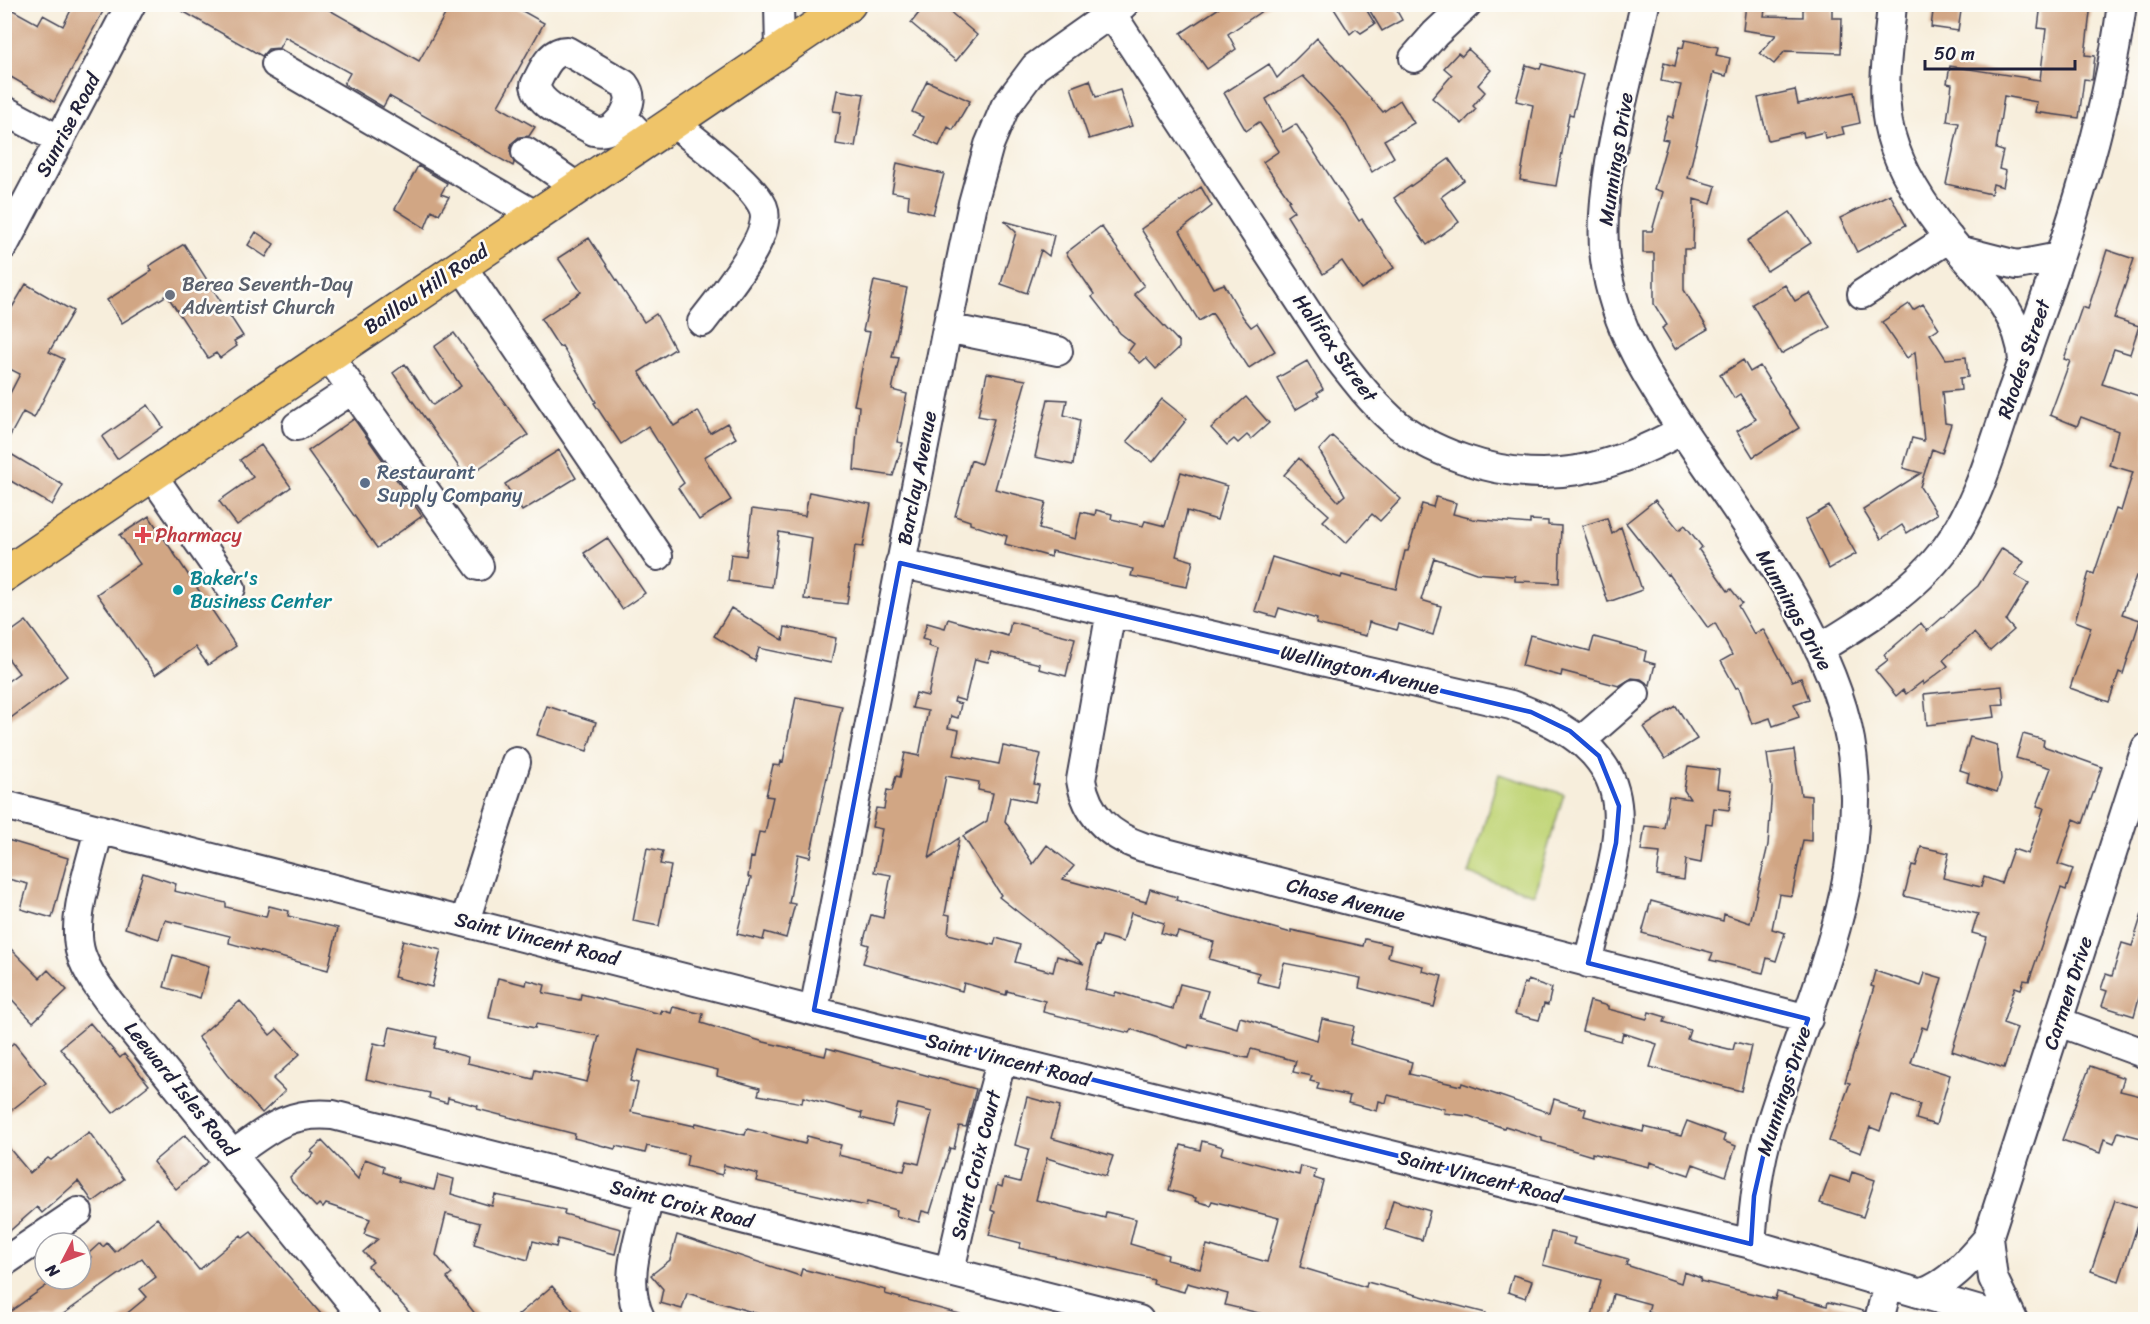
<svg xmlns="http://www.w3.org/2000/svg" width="2150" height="1324" viewBox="0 0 2150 1324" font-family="Sriracha,sans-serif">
<rect width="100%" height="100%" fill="#fdfcf7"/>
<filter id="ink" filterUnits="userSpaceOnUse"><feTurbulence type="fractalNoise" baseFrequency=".0167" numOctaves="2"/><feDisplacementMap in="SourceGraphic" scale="12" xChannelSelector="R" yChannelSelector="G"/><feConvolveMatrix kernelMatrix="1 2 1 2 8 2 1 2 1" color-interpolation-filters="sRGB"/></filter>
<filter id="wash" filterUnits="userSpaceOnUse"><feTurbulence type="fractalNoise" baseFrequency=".008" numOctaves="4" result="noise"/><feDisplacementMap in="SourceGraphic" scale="24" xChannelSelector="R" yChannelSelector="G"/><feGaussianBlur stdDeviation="1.35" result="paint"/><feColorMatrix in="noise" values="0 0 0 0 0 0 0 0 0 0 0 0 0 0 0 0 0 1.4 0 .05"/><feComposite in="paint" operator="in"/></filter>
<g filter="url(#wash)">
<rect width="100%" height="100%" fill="#f7eedc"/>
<path fill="#c1d578" stroke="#727c5a" stroke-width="1.5" d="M1499 774 1564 794 1534 894 1469 874Z"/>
<g id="blocks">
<path fill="#d1a684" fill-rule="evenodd" d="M74 4H107L54 102 4 73V21L11 9 38 24 43 15 63 26Z
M170 4H319L419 61 451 4H510L544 23 498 106 535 127 529 136 519 137 512 143 510 151 514 163 513 166 389 96 383 107 344 84 350 73 285 37 279 48 268 49 262 56Z
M926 4H941L977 35 956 61 911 23Z
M1225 4H1272L1228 34 1236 49 1207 69 1181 33Z
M1331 4H1363L1375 24 1361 33 1356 29 1350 34Z
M1381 4H1393L1402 20 1382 31 1370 11Z
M1746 4H1766L1764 16 1803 17V4H1832V18H1842L1841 53 1785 51 1774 64 1760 53 1776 35 1743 30Z
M1934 4H1962L1958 31 1931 27Z
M2041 4H2091L2085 55 2095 56 2092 80 2084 79 2079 118 2035 112 2037 102 2004 96 1996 149 2003 151 1999 169 2006 171 2003 187 1993 184 1991 194 1946 184 1959 123 1947 121 1952 84 1947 83 1950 66 2040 80 2046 29 2038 28Z
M1317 38 1383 112 1400 100 1414 123 1384 140 1394 157 1372 172 1344 120 1303 76 1266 99 1283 132 1296 124 1359 221 1362 219 1394 268 1361 289 1342 261 1323 274 1287 216 1294 211 1288 201 1290 200 1263 162 1279 151 1259 122 1246 131 1224 93 1269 64 1277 78Z
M1685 40 1718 47 1716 55 1730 58 1726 76 1713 73 1688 178 1716 186 1711 204 1694 199 1693 249H1684V290L1708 329 1675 349 1662 328 1667 325 1654 304V253H1643V231H1652L1663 192 1654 189 1668 140 1662 139 1668 116 1673 118 1681 85 1661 81 1664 63 1675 66 1679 47 1683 48Z
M1468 49 1491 70 1478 85 1485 92 1473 106 1476 109 1462 124 1432 98 1452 75 1444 68 1458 53 1462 56Z
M1542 64 1583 75 1573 115 1569 114 1556 186 1520 180 1533 105 1516 101 1526 65 1540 69Z
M1090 80 1096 97 1120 90 1132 126 1089 139 1071 87Z
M927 81 970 101 953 130 948 127 939 146 915 135 923 117 912 112Z
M837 90 864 94 855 147 836 144 841 112 833 111Z
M1795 90 1798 104 1854 92 1860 123 1842 127 1844 134 1825 138 1824 132 1804 137 1803 132 1768 140 1758 98Z
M1449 159 1464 180 1441 197 1459 222 1427 245 1394 198Z
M897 163 944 174 933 214 908 208 909 195 892 192Z
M418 166 447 183 441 194 449 197 439 214 432 210 425 228 395 209Z
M1201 187 1212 206 1180 231 1213 288 1224 284 1243 317 1251 327 1257 323 1275 351 1249 368 1212 313 1199 321 1141 229Z
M1890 194 1906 225 1857 252 1840 218Z
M1790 212 1811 243 1767 271 1747 241Z
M1004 221 1054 235 1049 256 1041 250 1027 293 1001 284 1016 232Z
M1101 226 1144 286 1134 294 1179 342V348L1156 369 1146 358 1140 363 1128 352 1134 344 1120 333 1092 297 1094 294 1066 253Z
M256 232 274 244 266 257 248 245Z
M589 238 644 322 656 314 675 349 639 372 674 426 698 411 710 433 727 423 736 438 704 457 731 500 699 520 678 488 684 483 648 426 621 444 594 403 596 402 562 346 559 347 541 319 581 292 558 258Z
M184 244 243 336 234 341 237 346 220 358 216 353 208 358 167 295 122 323 107 300 152 271 149 266Z
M2107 250 2134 259 2114 318 2139 326 2130 354 2114 349 2102 384 2145 398V579L2136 576 2122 614 2140 620 2123 674 2119 672 2109 702 2070 688 2091 627 2075 621 2089 572 2094 574 2116 509 2121 511 2133 472 2109 465 2118 431 2081 417 2077 426 2050 415 2070 361 2064 359 2082 307 2088 309Z
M874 281 907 288 892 357 899 358 892 390 907 394 897 442 903 443 893 476 854 470 859 406 854 405 870 332 863 331Z
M26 284 73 311 49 352 64 359 34 418 23 412 4 447V405L20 374 4 366V321Z
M1785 285 1795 301 1810 293 1830 327 1781 354 1752 304Z
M1909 304 1913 310 1923 304 1939 328 1930 334 1946 359 1966 357 1968 377 1960 378 1961 390 1942 392 1945 423 1951 424 1942 453 1932 449 1920 487 1937 514 1907 533 1902 525 1881 539 1863 510 1921 473 1903 468 1912 438 1924 441 1915 352 1907 358 1882 322Z
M454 333 528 435 466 477 393 373 405 364 433 405 461 386 434 347Z
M1743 360 1750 372 1760 366 1799 428 1753 457 1737 431 1756 419 1740 394 1734 398 1720 375Z
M1307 361 1323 389 1317 393 1319 396 1295 410 1277 378Z
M987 373 1026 380 995 489 1046 502 1039 529 1075 539 1081 512 1095 515 1096 510 1112 514 1111 519 1143 526 1145 521 1165 526 1181 472 1227 486 1217 520 1187 511 1176 556 1193 561 1187 587 1131 576 1133 569 1052 551 1051 557 1005 544 1007 536 970 524V521L955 516 971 460 981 464 994 419 978 416Z
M1246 397 1269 423 1251 439 1247 435 1238 443 1234 439 1227 445 1211 428Z
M1048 399 1067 400 1064 415 1080 420 1073 465 1035 457Z
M1162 399 1187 419 1153 462 1127 441Z
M148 405 163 427 117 459 102 437Z
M354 419 422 516 377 548 308 451Z
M1332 436 1401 499 1380 521 1372 514 1346 543 1323 521 1329 515 1284 475 1299 458 1338 501 1345 495 1319 450Z
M261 445 291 487 237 525 219 501 253 477 240 460Z
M4 450 63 485 52 505 4 477Z
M559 450 576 478 522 511 505 484Z
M809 492 871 504 863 547 855 546 847 604 804 599 812 538 779 532 772 587 728 581 731 554 746 556 752 509 805 516Z
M1436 497 1456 503 1453 514 1473 519 1530 524V520L1548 521V525L1561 526 1559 583 1515 581V576L1476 573 1434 558 1421 600 1441 606 1433 635 1399 624 1397 630 1369 622 1366 636 1316 624 1317 619 1279 608 1276 617 1255 611 1272 557 1341 578 1342 575 1396 589 1405 551H1408L1422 504 1433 507Z
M1655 500 1679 530 1685 525 1702 547 1699 550 1728 591 1731 589 1742 603 1738 606 1754 634 1763 629 1792 681 1801 678 1809 699 1794 704 1799 717 1773 726 1770 718 1752 724 1739 687 1736 688 1721 661 1732 655 1715 623 1708 628 1669 574 1667 575 1626 523Z
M1829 506 1856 554 1829 569 1805 520Z
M149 516 236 646 208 665 195 647 155 675 97 594 140 564 120 535Z
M1607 518 1612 534 1621 527 1642 590 1608 602 1582 526Z
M607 538 645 593 622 609 584 553Z
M2002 548 2024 562 2015 575 2029 583 2006 621 2014 630 1990 651 1974 633 1943 660 1948 666 1923 685V681L1906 694 1903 690 1896 696 1875 670 1888 660 1884 655 1921 623 1927 631 1978 586Z
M731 608 783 640 785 627 836 638 831 663 759 648 755 661 714 636Z
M948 619 1008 636 1011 622 1075 638 1066 676 1039 669 1040 664 991 652 988 662 975 659 965 701 955 698 954 702 961 704 958 718 951 716 948 728 959 730 954 755 999 764 1003 746 1041 754 1034 784 1039 785 1035 802 1010 797 1005 821 1033 864 1047 845 1074 866 1063 879 1146 902 1150 889 1177 897 1176 900 1192 905 1291 933V930L1363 946 1365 939 1391 945 1388 957 1423 966 1422 971 1442 976 1434 1007 1359 988 1361 978 1284 963 1278 987 1257 982 1259 973 1209 959 1214 942 1178 932 1176 937 1161 933 1164 923 1131 913 1123 942 1102 936 1099 946 1096 945 1085 989 1114 996 1116 992 1173 1009 1180 984 1208 991 1200 1017 1237 1028 1240 1017 1317 1040 1322 1019 1354 1026 1350 1044 1412 1062 1409 1074 1461 1086 1462 1083 1550 1113 1554 1099 1586 1109 1584 1116 1643 1132 1644 1127 1681 1136 1687 1121 1725 1135 1723 1141 1736 1146 1726 1176 1693 1164 1689 1175 1650 1162 1649 1167 1592 1153V1156L1542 1141V1138L1505 1126 1504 1128 1469 1116 1444 1113 1445 1109 1388 1095 1386 1103 1379 1101 1377 1111 1348 1103 1350 1096 1317 1089 1319 1083 1310 1081 1312 1076 1293 1072 1296 1061 1251 1049 1248 1058 1189 1045 1188 1048 1131 1029 1129 1033 1043 1012 1045 1001 1007 991 1006 995 964 983 962 991 863 963 869 945 863 943 871 915 883 918 891 875 874 872 882 829 872 827 876 808 884 809 887 790 892 791 896 776 900 777 905 753 919 756 928 711 912 708 916 693 928 696 938 649 928 646 929 641 922 639 927 623 945 628ZM946 776 979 782 978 790 993 793 987 821 963 836 1001 895 999 897 1084 964 1057 956 1053 972 1015 962 1020 945 996 938 994 945 948 934 950 915 945 914 959 838 929 858Z
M26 621 67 676 4 723V684L19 673 4 653V637Z
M1530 635 1590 651 1594 637 1646 651 1644 661 1655 664 1650 685 1641 679 1632 678 1619 686 1562 671 1561 676 1522 666Z
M2002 686 2004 704 1993 705 1995 717 1927 725 1924 694Z
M796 697 842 706 810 857 798 854 789 903 795 904 786 938 765 932 763 940 737 934 751 878 748 877 751 857 754 858 759 832 765 833 773 797 766 796 773 765 780 766 781 761 783 762Z
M547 706 596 722 587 751 537 735Z
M1676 706 1697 739 1665 759 1644 727Z
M2023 734 2044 740 2043 746 2102 767 2083 823 2074 819 2058 864 2073 869 2066 890 2061 888 2029 981 2024 980 2021 989 2015 987 2003 1023 2017 1028 2004 1068 1952 1051 1987 937 1972 933 1978 914 1904 896 1912 865 1916 866 1921 847 1949 853 1943 878 1981 887 1984 877 2001 883 2013 849 2028 854 2044 808 2037 806 2051 768 2016 758Z
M1970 737 1997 745 2001 779 1997 792 1967 782 1969 773 1960 770Z
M1794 750 1801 795 1811 796V841L1803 840 1792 896 1779 894 1772 929 1785 933 1776 961 1767 958 1763 973 1710 960 1713 953 1642 933 1651 901 1723 921 1724 914 1750 923 1768 845 1772 788 1767 754Z
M1688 766 1719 770 1717 788 1732 790 1729 810 1714 808 1712 824 1706 823 1701 863 1686 860 1684 880 1657 876 1660 853 1641 851 1645 826 1664 828 1669 796 1690 799 1684 790Z
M4 839 68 858 52 918 21 909 28 884 4 878Z
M647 848 663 851 660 864 671 866 659 926 633 921Z
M143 873 176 884 174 891 226 903V907L266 917 269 906 289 911 288 916 338 928 328 970 229 943 230 936 165 920 159 939 125 928Z
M2142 914 2145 915V976L2134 1016 2102 1006 2107 991 2101 989 2106 974 2112 976 2122 943 2132 946Z
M403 940 441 950 432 987 394 977Z
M4 942 40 978 48 970 67 990 33 1022 4 991Z
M173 955 209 966 200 998 164 987Z
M1875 971 1921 986 1925 973 1942 978 1927 1029 1922 1027 1911 1063 1950 1075 1936 1125 1916 1119 1920 1104 1892 1095 1880 1131 1870 1127 1861 1153 1829 1141 1850 1083 1845 1082 1874 987 1871 986Z
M498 978 526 985 527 980 545 985 543 993 580 1000 581 994 661 1014V1010L671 1013 673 1007 703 1014 701 1023 764 1042 825 1056 827 1048 976 1089 966 1127 959 1126 954 1149 950 1148 930 1213 922 1211 919 1222 896 1216 897 1210 867 1202 866 1206 756 1181 758 1174 724 1165 722 1175 686 1166 688 1155 647 1146 645 1153 616 1146 615 1149 574 1138 575 1134 477 1109 478 1106 448 1098 447 1103 429 1098 430 1093 366 1079 374 1043 386 1046 390 1027 437 1037 434 1048 468 1057 467 1063 533 1079 535 1070 587 1082 599 1036 536 1024 535 1028 489 1018ZM639 1050 718 1070 717 1076 760 1088 758 1095 802 1103 803 1097 862 1113 861 1118 892 1126 898 1104 932 1112 919 1164 907 1161 904 1171 838 1155 841 1145 807 1136 805 1144 747 1129 745 1135 696 1123 695 1126 631 1112 638 1083 630 1081Z
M1528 980 1552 988 1548 1005 1544 1004 1539 1020 1515 1014 1524 983 1527 984Z
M240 1001 270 1035 277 1029 300 1054 273 1079 285 1091 262 1113 227 1075 198 1037Z
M1590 1001 1608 1006V1009L1647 1019 1649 1012 1666 1017 1664 1022 1690 1030 1687 1039 1733 1050 1735 1042 1751 1046 1741 1091 1650 1067 1657 1044 1623 1033 1621 1041 1582 1031Z
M90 1023 120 1058 124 1054 149 1085 113 1113 60 1048Z
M14 1043 46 1083 4 1116V1050Z
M2090 1066 2124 1078 2120 1091 2145 1097V1139L2118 1132 2114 1143 2104 1139 2100 1153 2062 1140Z
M1027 1097 1060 1106 1051 1138 1113 1156 1106 1176 1047 1158 1036 1200 1105 1218 1106 1212 1136 1219 1130 1244 1168 1255 1167 1260 1200 1269 1207 1245 1267 1262 1279 1218 1212 1201 1210 1205 1195 1201 1196 1198 1169 1190 1181 1145 1200 1150 1202 1141 1223 1147 1221 1154 1291 1173 1299 1175 1301 1166 1316 1170 1314 1178 1323 1181 1300 1267 1366 1287 1367 1282 1486 1313 1485 1320H1289L1225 1305 1228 1294 1187 1283 1184 1292 1153 1284 1154 1280 1019 1248 1021 1243 989 1235 995 1212 991 1210 997 1185 1002 1187 1004 1178 1020 1182 1029 1149 1015 1145Z
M89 1132 124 1179 93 1202 78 1181 42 1213 37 1207 4 1236V1142L30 1173 48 1158 51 1160Z
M185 1135 208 1162 176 1189 153 1162Z
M322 1141 358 1179 365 1159 384 1166 383 1172 399 1178 398 1181 434 1190 438 1175 454 1179 451 1194 492 1206 495 1195 519 1200 565 1210 564 1214 621 1229 615 1254 558 1239 556 1247 533 1241 528 1260 474 1244 480 1223 446 1214 436 1255 452 1274 447 1278 480 1320H416L368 1266 373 1262 363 1252 378 1239 364 1234 370 1219 326 1204 323 1208 319 1204 316 1207 292 1182 290 1177 314 1154 311 1151Z
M1852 1172 1875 1180 1863 1217 1820 1203 1830 1176 1849 1182Z
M1393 1200 1430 1211 1422 1240 1385 1229Z
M2115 1200 2143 1209 2119 1281 2091 1271Z
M157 1218 199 1270 241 1235 243 1238 251 1232 326 1320H119L147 1297 140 1289 156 1277 142 1258 55 1320H4V1316L56 1279H81V1266L91 1257 88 1254 100 1243 103 1247 107 1243 115 1252Z
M1551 1232 1575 1238 1573 1244 1628 1259 1626 1265 1681 1283 1684 1272 1701 1278 1700 1281 1775 1299 1777 1292 1827 1306 1828 1302 1864 1311 1863 1320H1673L1648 1312 1650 1304 1613 1294 1607 1320H1591L1601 1280 1543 1265Z
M677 1235 800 1276 802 1269 886 1290 885 1294 960 1314 959 1320H779L687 1293 682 1309 660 1303 663 1289 651 1275 670 1260Z
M1513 1275 1532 1281 1526 1298 1508 1292Z
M552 1286 581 1320H512L537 1299Z"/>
</g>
</g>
<g filter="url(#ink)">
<use href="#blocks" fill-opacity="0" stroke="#424153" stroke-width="1.5"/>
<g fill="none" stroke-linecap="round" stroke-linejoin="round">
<g stroke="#424153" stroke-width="32">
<path id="minor" d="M779 4 780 51
M1645 4C1629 80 1596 184 1605 259 1614 332 1655 390 1695 449 1752 532 1832 640 1850 740 1874 876 1808 1000 1770 1126 1758 1165 1754 1204 1751 1244
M1892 4C1889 43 1881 84 1888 123 1895 160 1918 198 1941 228 1971 269 2021 307 2023 361
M1111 13 1334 353C1352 376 1369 399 1391 419 1411 437 1437 450 1463 459 1544 487 1609 471 1682 430
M1414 58 1435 34 1467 4
M276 64 535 215
M4 110 60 140
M623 117C630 104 633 96 624 84L567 51C549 51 543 70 535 85 539 107 576 120 594 131 609 134 614 127 623 117L646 141
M673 122C696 142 752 182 763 207 775 235 719 299 702 322
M526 152 577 187
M4 245 131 4
M1962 251 2017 265 2059 257
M461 265 658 556
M1862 294 1949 238
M947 328 1058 351
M328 355 479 566
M297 426 353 389
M152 475 231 588
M900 563 1511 705C1663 760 1617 838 1588 963
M1111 611 1081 780C1087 816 1110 836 1143 847L1808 1019
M1819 649C1865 621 1913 592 1946 548 1980 501 1994 442 2013 389 2058 264 2105 137 2122 4
M1582 740 1635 694
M4 805 1002 1059 1751 1244 2011 1320
M99 829C91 864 70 920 81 954 87 972 99 988 110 1003L366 1320
M465 921 516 762
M814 1010 947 328 973 203 989 145 1005 107 1035 67 1124 4
M2059 1022 2146 1054
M234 1154C269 1129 288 1111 333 1115L1139 1320
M1988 1238 1993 1278 2013 1320
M4 1262 78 1212
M950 1270 980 1139 1002 1059
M1923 1293C1950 1283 1969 1260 1988 1238L2146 748
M641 1320C621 1281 640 1237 649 1197
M1879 1320 1888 1285"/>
</g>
<g stroke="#424153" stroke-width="36">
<path id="major" d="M4 575 849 4"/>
</g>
<use href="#minor" stroke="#fff" stroke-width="28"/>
<use href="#major" stroke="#efc469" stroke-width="33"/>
</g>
</g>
<path fill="none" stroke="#1d4ed8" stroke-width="4.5" stroke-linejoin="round" d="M900 563 1531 712 1570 731 1599 756 1619 806 1616 843 1588 963 1808 1019 1770 1126 1754 1196 1751 1244 814 1010Z"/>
<circle fill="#6b7280" stroke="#fdfcf7" stroke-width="2" cx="170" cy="295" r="6"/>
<circle fill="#5c6f8a" stroke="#fdfcf7" stroke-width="2" cx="365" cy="483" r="6"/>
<path fill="#e0444e" stroke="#fdfcf7" stroke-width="2" d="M140 526h6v6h6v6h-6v6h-6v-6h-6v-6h6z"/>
<circle fill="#0f9aa8" stroke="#fdfcf7" stroke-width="2" cx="178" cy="590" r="6"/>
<g text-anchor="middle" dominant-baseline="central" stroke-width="5" stroke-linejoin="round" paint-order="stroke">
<g font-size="20" fill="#22223b" stroke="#fdfcf7">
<text transform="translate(68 125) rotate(-62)">Sunrise Road</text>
<text transform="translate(1616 159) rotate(-81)">Munnings Drive</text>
<text transform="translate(426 289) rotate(-34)">Baillou Hill Road</text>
<text transform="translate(1335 348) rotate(54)">Halifax Street</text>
<text transform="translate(2024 359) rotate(-71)">Rhodes Street</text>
<text transform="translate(917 478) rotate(-79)">Barclay Avenue</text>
<text transform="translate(1794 610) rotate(61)">Munnings Drive</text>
<text transform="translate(1360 670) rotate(13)">Wellington Avenue</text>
<text transform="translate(1346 900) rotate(15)">Chase Avenue</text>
<text transform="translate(537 939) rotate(14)">Saint Vincent Road</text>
<text transform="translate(2068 993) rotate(-72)">Carmen Drive</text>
<text transform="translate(1008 1060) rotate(14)">Saint Vincent Road</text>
<text transform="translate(181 1089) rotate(51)">Leeward Isles Road</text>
<text transform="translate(1784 1091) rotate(-72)">Munnings Drive</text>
<text transform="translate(976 1165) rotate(-76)">Saint Croix Court</text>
<text transform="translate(1480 1177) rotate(14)">Saint Vincent Road</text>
<text transform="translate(682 1204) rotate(14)">Saint Croix Road</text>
</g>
<g font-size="20" fill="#5b616d" stroke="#fdfcf7" text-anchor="start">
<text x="182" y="284">Berea Seventh-Day<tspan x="182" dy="23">Adventist Church</tspan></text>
</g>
<g font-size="20" fill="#4e5e75" stroke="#fdfcf7" text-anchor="start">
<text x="377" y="472">Restaurant<tspan x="377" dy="23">Supply Company</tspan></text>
</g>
<g font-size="20" fill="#be3a42" stroke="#fdfcf7" text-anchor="start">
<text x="155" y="535">Pharmacy</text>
</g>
<g font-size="20" fill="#0d838f" stroke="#fdfcf7" text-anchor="start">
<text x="190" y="578">Baker's<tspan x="190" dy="23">Business Center</tspan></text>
</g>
</g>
<rect width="2150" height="1324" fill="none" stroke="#fdfcf7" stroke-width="24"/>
<g transform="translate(63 1261) rotate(228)"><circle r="28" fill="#fdfcf7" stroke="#a5a5ac" stroke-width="1.5"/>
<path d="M0-4.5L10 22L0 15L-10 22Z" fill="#d1495b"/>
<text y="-9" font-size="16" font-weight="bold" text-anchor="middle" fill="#22223b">N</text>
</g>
<path d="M1925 60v9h150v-9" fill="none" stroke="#22223b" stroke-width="3"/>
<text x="1934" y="60" font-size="18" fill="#22223b" stroke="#fdfcf7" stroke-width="4.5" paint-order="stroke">50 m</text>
</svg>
